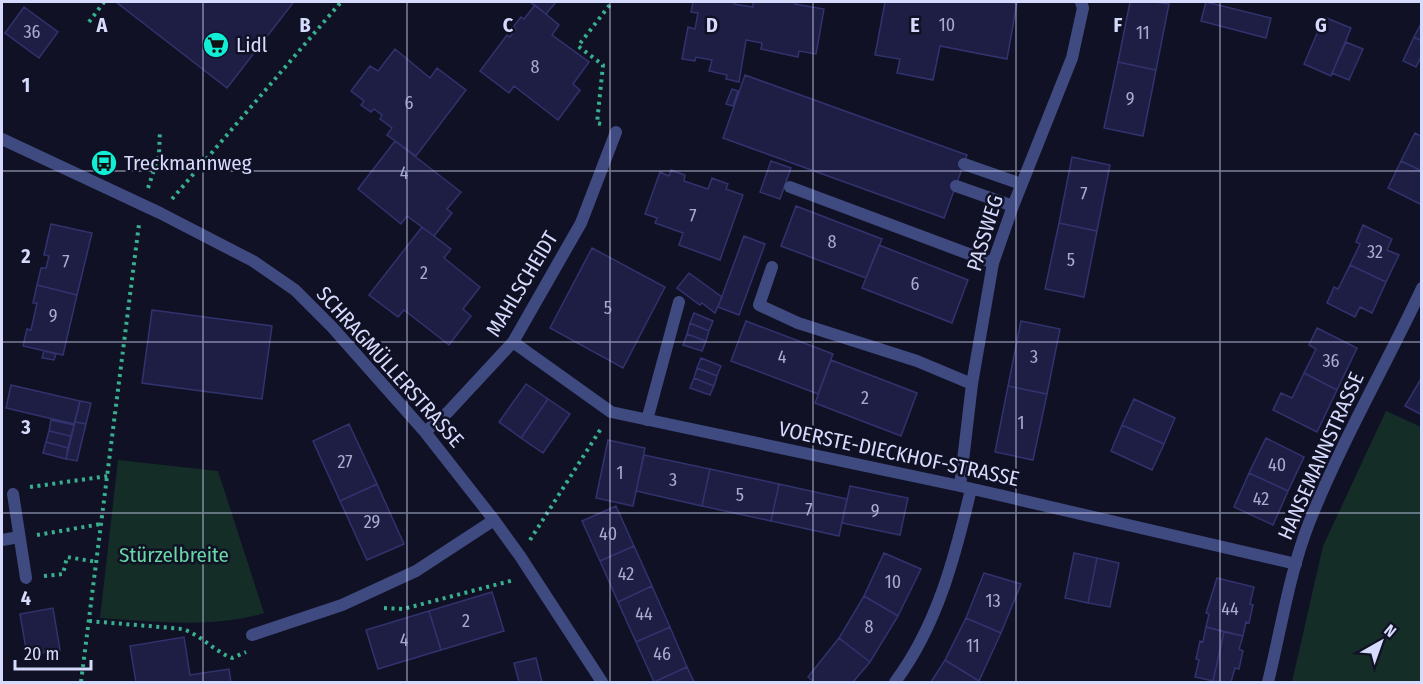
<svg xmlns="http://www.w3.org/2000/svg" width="1423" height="684" viewBox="0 0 1423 684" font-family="'Fira Sans Condensed',sans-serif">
<rect width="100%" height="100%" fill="#101124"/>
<path fill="#142e27" d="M1386 411 1421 427V682H1292L1323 546Z
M118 460 218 471 264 613C211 629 155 621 100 618Z"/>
<path fill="#1e1e44" stroke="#32326e" stroke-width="1.5" d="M116 2H290L293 3 227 88Z
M530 2H556L546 14Z
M693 2H734V4L753 7V2H795V4L824 9 816 54 799 51 798 57 761 49 762 43 746 40 739 82 726 79 727 75 709 71 712 60 696 57 695 61 682 59 688 27 695 29 698 13 691 12Z
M885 2H1007L1017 3 1007 59 940 46 933 80 897 73 900 59 875 55Z
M1130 2H1155L1169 4 1156 70 1118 62Z
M1206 2 1271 18 1266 38 1201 21Z
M535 5 559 25 552 35 589 62 573 84 580 90 558 120 514 86 509 93 480 71 507 35 510 37 516 29 513 27 521 17 524 19Z
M24 7 58 32 39 58 5 33Z
M1324 17 1351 28 1331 76 1304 64Z
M1422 22V41L1414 37Z
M1414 37 1422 41V55L1416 67 1403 61Z
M1346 42 1363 49 1349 80 1332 73Z
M395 49 430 78 437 68 466 90 416 156 387 135 392 128 380 119 382 115 374 109 371 112 361 105 364 101 351 91 370 66 378 71Z
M1118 62 1156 70 1143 136 1104 128Z
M745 75 967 155 944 218 723 138Z
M732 89 738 91 733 106 726 104Z
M1415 133 1422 137V171L1401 161Z
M395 141 461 192 447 209 452 213 434 236 407 216 401 224 358 189Z
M1072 157 1110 165 1097 231 1059 223Z
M771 161 791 168 780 199 760 192Z
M1401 161 1422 171V205L1388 188Z
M671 170 685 175 684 181 708 189 712 178 728 184 726 189 743 195 720 260 679 245 683 233 655 223 657 218 645 214 660 172 669 176Z
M796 206 882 239 866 278 781 246Z
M1059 223 1097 231 1084 297 1045 289Z
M51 224 92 233 77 295 37 285 41 268H46L49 256 44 255Z
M1363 225 1392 239 1387 250 1399 255 1386 282 1350 265 1360 244 1356 242Z
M422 227 451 249 444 258 480 287 463 309 471 316 449 345 404 310 398 317 369 295Z
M744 236 765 244 739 315 718 307Z
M879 245 968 280 952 323 862 288Z
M592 248 665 287 623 368 550 328Z
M1350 265 1386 282 1372 313 1360 307 1355 317 1327 303 1334 287 1338 289Z
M689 273 722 297 715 313 702 303 700 305 677 288Z
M37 285 77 295 63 355 23 346 27 329 31 330 37 303H33Z
M152 310 272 326 262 399 142 383Z
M694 313 713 321 709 331 690 323Z
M746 321 833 354 818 394 731 361Z
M1021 321 1060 329 1047 394 1008 386Z
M690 323 709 331 706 341 687 334Z
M1317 328 1357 348 1337 390 1304 373 1316 349 1309 345Z
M687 334 706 341 702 351 683 345Z
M44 351 56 354 54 360 42 358Z
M701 358 721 366 717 376 697 368Z
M831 360 917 393 901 436 815 403Z
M697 368 717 376 714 386 694 378Z
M1304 373 1337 390 1317 432 1273 410 1281 393 1292 398Z
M1422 377V415L1405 406Z
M694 378 714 386 710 395 690 388Z
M526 384 548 399 521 438 499 422Z
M11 385 80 401 74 424 6 408Z
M1008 386 1047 394 1033 460 995 452Z
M548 399 570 414 543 453 521 438Z
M1134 399 1175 418 1164 444 1122 425Z
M80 401 91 403 86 424 75 422Z
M51 420 74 425 71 436 49 431Z
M75 422 86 424 77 461 66 459Z
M349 424 377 484 340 501 313 441Z
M1122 425 1164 444 1152 470 1111 451Z
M49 431 71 436 68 448 46 442Z
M1266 438 1304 457 1288 491 1249 473Z
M608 440 645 448 633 506 596 498Z
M46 442 68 448 66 459 43 453Z
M644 455 710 469 702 506 636 491Z
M710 469 779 484 771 521 702 506Z
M1249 473 1288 491 1273 525 1234 507Z
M377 484 404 544 367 560 340 501Z
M779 484 847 499 839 536 771 521Z
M850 486 908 498 900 535 842 523Z
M616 506 634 546 600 561 582 521Z
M634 546 652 586 618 602 600 561Z
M884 553 921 569 898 616 864 596Z
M1074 553 1097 558 1088 603 1065 598Z
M1097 558 1119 563 1110 607 1088 603Z
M984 573 1021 584 1001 633 966 618Z
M1217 578 1254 587 1250 604 1253 605 1249 623 1246 622 1243 636 1206 627 1209 614 1206 613Z
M652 586 670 627 636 642 618 602Z
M492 592 504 631 441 650 429 611Z
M864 596 898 616 870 662 839 638Z
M53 608 60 650 27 655 20 614Z
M429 611 441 650 378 669 366 630Z
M966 618 1001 633 979 681 945 660Z
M670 627 687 667 654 682 636 642Z
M1206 627 1224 632 1213 681 1195 677 1199 660 1196 659 1200 641 1203 642Z
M1224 632 1243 636 1239 649 1243 651 1239 669 1235 668 1231 682 1213 681Z
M184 637 190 675 229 669 231 682H136L130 646Z
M839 638 870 662 853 682H814L808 677Z
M536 658 542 682H519L514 663Z
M945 660 979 681 978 682H931Z
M687 667 694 682H654Z"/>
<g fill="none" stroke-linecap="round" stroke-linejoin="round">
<path stroke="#38af8f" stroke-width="4" stroke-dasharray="3 4.5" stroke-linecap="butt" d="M89 22 104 2
M601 124 597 123 603 65 578 46 612 2
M148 188 159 155 160 130
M172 199 341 2
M30 487 108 476
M37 535 101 524
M530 540 602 427
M44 576 63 574 67 557 97 562
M384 608 403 609 514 580
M89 621 183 629C202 636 214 651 232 658L246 652
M81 682 139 224"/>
<path stroke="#3f4a80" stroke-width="12" d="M964 164 1021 184
M956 186 1013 206
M790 187 993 263
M772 267 759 305 798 323 917 361 972 384
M647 420 679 302"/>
<path stroke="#3f4a80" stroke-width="12" d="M2 139 160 213 253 261 295 290 332 327 425 432 494 520 520 556 602 682
M513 342 611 412 960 486 1296 564
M425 432 448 412 513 342 581 223 616 132
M960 486 972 384 993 263 1013 206 1072 58 1083 8 1081 2
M13 494 26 578
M2 540 19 537
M252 635 342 605 416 571 494 520
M895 682C937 626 955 557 971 489"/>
<path stroke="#3f4a80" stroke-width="12" d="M1268 682C1281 630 1289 574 1309 523 1341 442 1385 367 1422 288"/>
</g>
<path fill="none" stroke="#d6dafc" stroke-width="1.5" stroke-opacity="0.55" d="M203 2V682M407 2V682M610 2V682M813 2V682M1016 2V682M1220 2V682M2 171H1422M2 342H1422M2 513H1422"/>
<defs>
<g id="supermarket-disc" transform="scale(1.35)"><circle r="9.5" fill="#11eed6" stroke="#101124"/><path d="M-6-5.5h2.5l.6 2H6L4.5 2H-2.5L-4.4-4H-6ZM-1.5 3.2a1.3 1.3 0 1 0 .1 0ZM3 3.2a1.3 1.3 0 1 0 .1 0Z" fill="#111"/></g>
<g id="bus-disc" transform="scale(1.35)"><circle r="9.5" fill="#11eed6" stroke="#101124"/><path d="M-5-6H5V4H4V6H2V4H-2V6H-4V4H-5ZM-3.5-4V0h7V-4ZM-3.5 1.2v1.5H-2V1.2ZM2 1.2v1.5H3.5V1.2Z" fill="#111"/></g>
</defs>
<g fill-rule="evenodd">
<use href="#supermarket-disc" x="216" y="45"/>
<use href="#bus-disc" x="104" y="163"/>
</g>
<g text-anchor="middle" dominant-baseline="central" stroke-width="5" stroke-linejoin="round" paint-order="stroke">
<g font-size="18" fill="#a8abce">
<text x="947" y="25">10</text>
<text x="32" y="32">36</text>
<text x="1143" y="33">11</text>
<text x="535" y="67">8</text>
<text x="1130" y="99">9</text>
<text x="409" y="103">6</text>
<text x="404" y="173">4</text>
<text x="1084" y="194">7</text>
<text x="693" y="216">7</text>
<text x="832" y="242">8</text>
<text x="1375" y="252">32</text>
<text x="1071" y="260">5</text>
<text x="66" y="262">7</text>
<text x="424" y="273">2</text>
<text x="915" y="284">6</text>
<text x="608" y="308">5</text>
<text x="53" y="316">9</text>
<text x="782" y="357">4</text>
<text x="1034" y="357">3</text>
<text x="1331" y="361">36</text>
<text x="865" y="398">2</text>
<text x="1021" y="423">1</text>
<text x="345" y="462">27</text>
<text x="1277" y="465">40</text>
<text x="620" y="473">1</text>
<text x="673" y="480">3</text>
<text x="740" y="495">5</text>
<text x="1261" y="499">42</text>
<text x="809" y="510">7</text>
<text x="875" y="511">9</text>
<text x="372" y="522">29</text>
<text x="608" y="534">40</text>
<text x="626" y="574">42</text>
<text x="893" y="582">10</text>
<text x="993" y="601">13</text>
<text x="1230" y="609">44</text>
<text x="644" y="614">44</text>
<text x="466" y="621">2</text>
<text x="869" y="627">8</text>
<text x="404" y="640">4</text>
<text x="973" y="646">11</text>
<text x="662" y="654">46</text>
</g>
<g font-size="21" fill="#d6dafc" stroke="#101124" text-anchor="start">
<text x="236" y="45">Lidl</text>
<text x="124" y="163">Treckmannweg</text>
</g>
<g font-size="21" fill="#d6dafc" stroke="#101124">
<text transform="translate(985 233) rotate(-73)">PASSWEG</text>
<text transform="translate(522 284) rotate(-59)">MAHLSCHEIDT</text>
<text transform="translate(390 367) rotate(48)">SCHRAGMÜLLERSTRASSE</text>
<text transform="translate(899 454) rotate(12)">VOERSTE-DIECKHOF-STRASSE</text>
<text transform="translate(1321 456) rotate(-66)">HANSEMANNSTRASSE</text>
</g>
<g font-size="21" fill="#67d7a4" stroke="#101124">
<text x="174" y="555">Stürzelbreite</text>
</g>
</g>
<g font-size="20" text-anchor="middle" font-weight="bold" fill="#d6dafc" stroke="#101124" stroke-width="5" stroke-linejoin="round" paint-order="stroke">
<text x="102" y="32">A</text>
<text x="305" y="32">B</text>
<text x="508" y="32">C</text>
<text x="712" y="32">D</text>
<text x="915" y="32">E</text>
<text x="1118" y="32">F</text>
<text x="1321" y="32">G</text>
<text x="26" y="92">1</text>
<text x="26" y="263">2</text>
<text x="26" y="434">3</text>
<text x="26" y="605">4</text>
</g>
<rect width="1423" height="684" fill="none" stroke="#d6dafc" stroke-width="6"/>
<g transform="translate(1381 642) rotate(40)" stroke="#101124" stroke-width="4.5" paint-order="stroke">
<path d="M0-4.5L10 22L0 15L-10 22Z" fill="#d6dafc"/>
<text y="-9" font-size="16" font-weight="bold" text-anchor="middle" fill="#d6dafc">N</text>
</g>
<path d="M15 660v9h76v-9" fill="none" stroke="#d6dafc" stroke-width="3"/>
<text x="24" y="660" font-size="18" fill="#d6dafc" stroke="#101124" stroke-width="4.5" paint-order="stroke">20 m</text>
</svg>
